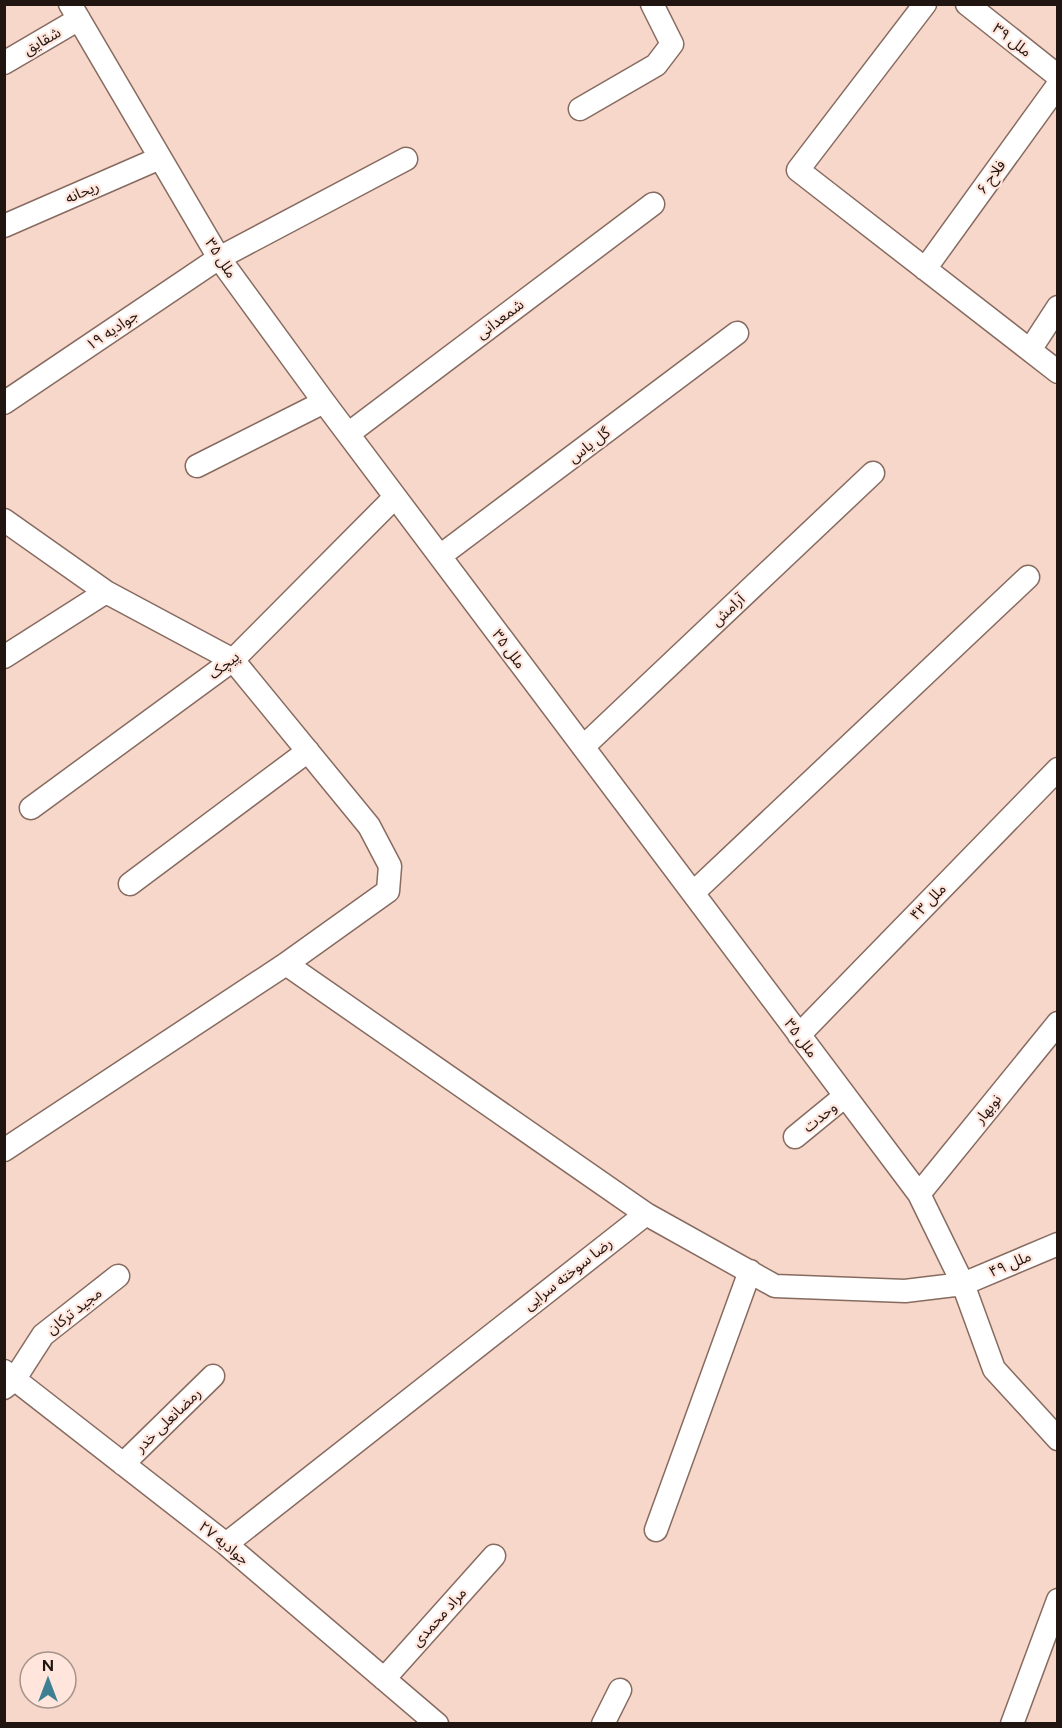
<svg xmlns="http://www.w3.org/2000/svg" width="1062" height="1728" viewBox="0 0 1062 1728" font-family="Figtree,'Noto Sans Arabic',sans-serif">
<rect width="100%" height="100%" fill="#f6d7ca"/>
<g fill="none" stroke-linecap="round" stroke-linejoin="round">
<g stroke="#876b60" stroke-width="25">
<path id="street" d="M70 4 219 258 324 402 919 1194 963 1284 994 1369 1058 1439
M925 4 798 170 1058 372
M967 4 1058 76
M4 63 79 19
M580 109 656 65 672 44 652 4
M4 226 160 158
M925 269 1058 85
M1030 350 1058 307
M4 403 219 258 406 159
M348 434 653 204
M197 466 324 402
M4 520 106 592 233 660 369 826 390 866 388 891 286 964 4 1150
M440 556 737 333
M4 657 106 592
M583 747 873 473
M31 808 233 660 395 497
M130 884 308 751
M693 893 1028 577
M286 964 646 1214 775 1286 905 1291 963 1284 1058 1244
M799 1035 1058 769
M795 1137 845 1096
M919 1194 1058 1023
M4 1371 226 1544 437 1724
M4 1388 14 1380 43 1335 118 1276
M123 1464 213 1376
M656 1530 750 1271
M226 1544 646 1214
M384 1679 494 1556
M603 1724 620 1690
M1012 1724 1058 1600"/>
</g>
<use href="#street" stroke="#fff" stroke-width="22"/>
</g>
<g text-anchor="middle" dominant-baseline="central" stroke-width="4.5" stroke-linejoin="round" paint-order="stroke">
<g font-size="15" fill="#201511" stroke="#ffe5db">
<text transform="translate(1012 40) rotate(38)">ملل ۳۹</text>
<text transform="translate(42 41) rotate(-30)">شقایق</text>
<text transform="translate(991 177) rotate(-54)">فلاح ۶</text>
<text transform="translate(82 192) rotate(-23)">ریحانه</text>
<text transform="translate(221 258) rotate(57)">ملل ۳۵</text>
<text transform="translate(500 319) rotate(-37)">شمعدانی</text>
<text transform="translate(112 330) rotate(-34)">جوادیه ۱۹</text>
<text transform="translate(589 445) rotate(-37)">گل یاس</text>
<text transform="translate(728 610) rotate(-43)">آرامش</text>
<text transform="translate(509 649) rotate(53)">ملل ۳۵</text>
<text transform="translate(224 665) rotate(-39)">پیچک</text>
<text transform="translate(928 902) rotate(-46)">ملل ۴۳</text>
<text transform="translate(801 1038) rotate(53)">ملل ۳۵</text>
<text transform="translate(988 1109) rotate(-51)">نوبهار</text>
<text transform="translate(820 1117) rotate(-39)">وحدت</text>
<text transform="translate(1010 1264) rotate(-23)">ملل ۴۹</text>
<text transform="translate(568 1274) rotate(-38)">رضا سوخته سرایی</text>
<text transform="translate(74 1311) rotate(-38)">مجید ترکان</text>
<text transform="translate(168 1420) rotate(-44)">رمضانعلی خدر</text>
<text transform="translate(224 1543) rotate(39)">جوادیه ۲۷</text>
<text transform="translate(439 1617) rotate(-48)">مراد محمدی</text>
</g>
</g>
<rect width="1062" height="1728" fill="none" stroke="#201511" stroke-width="12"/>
<g transform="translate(48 1680)"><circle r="28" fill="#ffe5db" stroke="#a6928a" stroke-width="1.5"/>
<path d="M0-4.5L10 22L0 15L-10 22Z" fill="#3e8091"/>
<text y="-9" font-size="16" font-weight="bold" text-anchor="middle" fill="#201511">N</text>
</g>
</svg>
